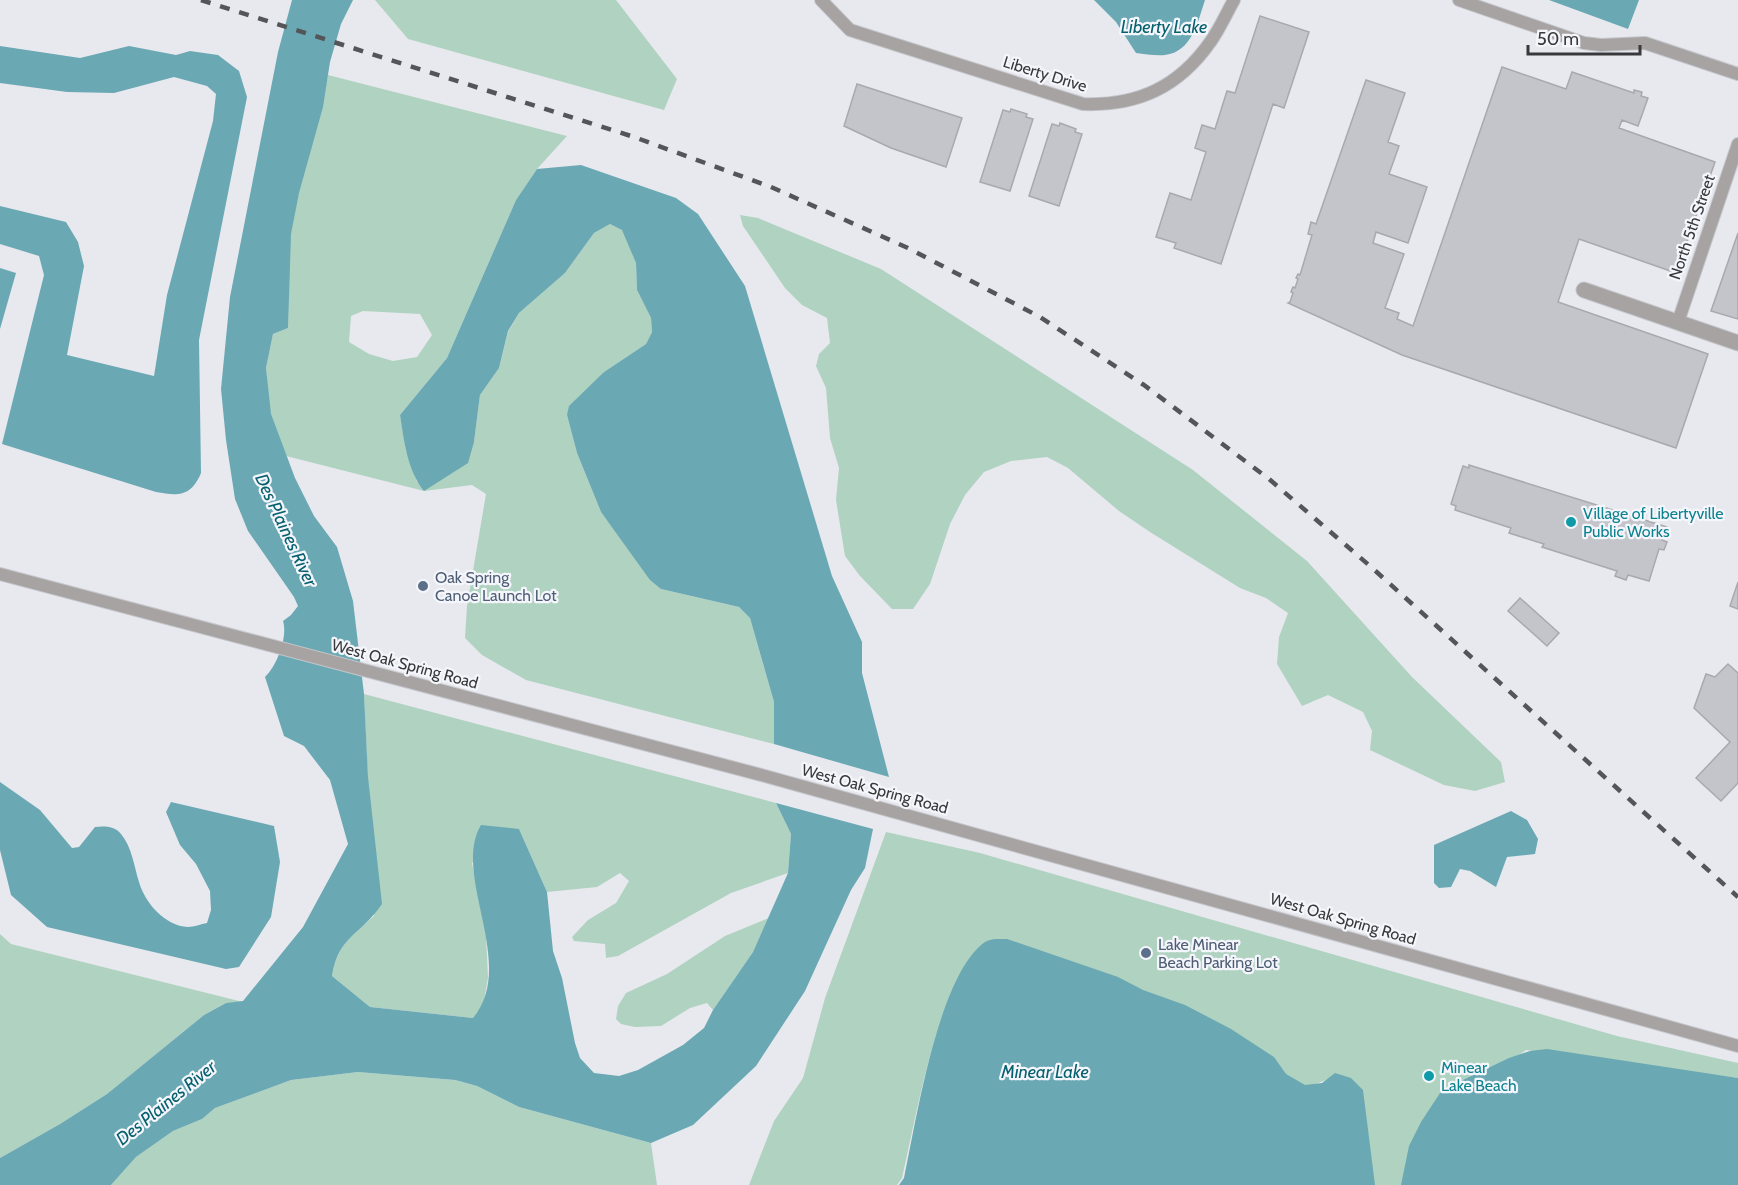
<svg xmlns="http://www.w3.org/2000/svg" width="1738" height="1185" viewBox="0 0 1738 1185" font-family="Cabin,sans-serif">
<rect width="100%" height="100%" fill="#e8e9ef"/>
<path fill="#b0d2c0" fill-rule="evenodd" d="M375 0H616L677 79 664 110 408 39Z
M328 75 567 136 537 169 516 200 447 358 400 415 406 450 417 482 474 442 480 395 499 368 508 332 519 313 565 273 594 233 610 224 623 230 636 263 637 290 651 318 652 332 646 344 604 372 567 415 577 453 601 512 661 589 739 607 750 618 774 702V744L526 680 482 655 465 638 467 606 486 494 472 485 424 491 286 456 270 414 266 368 273 334 288 328C289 297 286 263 291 232 299 179 319 128 328 75ZM363 311 420 314 432 335 417 357 393 361 369 354 349 342 351 316Z
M740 215 758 218 881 269 1193 470 1307 561 1412 677 1501 762 1505 782 1475 791 1444 785 1370 750 1372 731 1363 712 1328 695 1302 706 1277 664 1279 637 1288 613 1266 598 1240 588 1150 532 1119 511 1068 468 1047 457 1011 461 984 472 965 495 950 524 930 584 913 609H892L860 576 845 556 836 500 839 468 830 438 826 388 816 366 819 354 830 343 827 318 802 305 785 288 743 226Z
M364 694 776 803 791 834 788 873 731 893 618 956 606 958 605 944 574 941 572 937 588 920 616 903 629 881 620 873 597 887 547 892 519 829 472 863 486 935 488 978 483 1006 473 1018 370 1007 332 976C337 945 352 935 374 916Z
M886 832 980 853 1617 1036 1738 1063V1078L1526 1050 1474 1087 1409 1185H1372L1331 1078 1313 1085H1299L971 956C931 1022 919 1104 902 1178L897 1185H749L774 1121 803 1078 825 998Z
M769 918 753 952 713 1010 707 1003 690 1008 661 1026 635 1027 621 1024 616 1019 618 1006 626 993 667 974 725 936Z
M0 934 11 944 243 1002 226 1003 204 1015 107 1094 60 1124 0 1158Z
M358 1072 454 1080 477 1086 519 1107 651 1143 657 1185H111L136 1157 173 1131 202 1119 215 1108 291 1080Z"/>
<path fill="#6aa8b3" d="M292 0H353L341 24 330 62 323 107 299 193 291 234 288 328 273 334 266 368 271 414 295 478 314 516 337 547 353 601 364 694 368 777 382 904C362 934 338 936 332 976L370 1007 473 1018C518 964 451 875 481 825L519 829 547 892 553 951 562 978 575 1043 580 1058 594 1073 619 1076 638 1070 683 1045 704 1028 713 1010 753 952 788 873 791 834 776 803 873 829 865 868 851 890 805 991 756 1066 693 1125 651 1143 519 1107 477 1086 455 1080 358 1072 291 1080 215 1108 202 1119 173 1131 136 1157 111 1185H0V1158L60 1124 107 1094 204 1015 226 1003 243 1001 303 927 348 844 330 780 304 746 284 736 265 677C277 666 288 637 283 621L291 615 298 606 294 597 248 531 235 499 226 440 221 389 230 297 278 52Z
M1094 0H1205C1198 21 1192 52 1165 55 1156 56 1145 54 1136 53L1116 22Z
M1549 0H1639L1628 29Z
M0 46 80 58 129 46 176 55 190 51 218 55 239 71 247 97 199 340 201 473C191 497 178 496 156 492L2 444 44 275 39 256 0 244V206L66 222 78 242 84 266 67 355 154 376 167 295 213 121 216 94 207 86 174 77 114 93 67 92 0 83Z
M581 165 676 198 698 214 745 286 832 576 862 642V673L889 777 774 744V702L750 618 739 607 661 589 650 580 601 512 577 453 567 415 569 406 604 372 646 344 652 332 651 318 637 290 636 263 622 230 610 224 594 233 565 273 519 313 508 331 499 368 480 395 474 442 468 463 424 491C407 470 404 440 400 415L447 358 516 200 537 169Z
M0 268 16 273 0 329Z
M0 782 40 810 72 848 79 847 95 827C104 826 115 826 121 834 132 847 134 866 139 882 145 903 165 926 188 927 194 927 201 924 207 923L211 910 210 891 196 864 180 845 166 812 171 802 274 826 280 862 271 917 239 967 226 969 47 927 11 895 0 850Z
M1511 811 1527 820 1538 839 1535 854 1507 857 1496 887 1470 871 1460 869 1451 887 1439 888 1434 883V845Z
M1007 939 1118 977 1143 990 1185 1005 1231 1029 1274 1057 1286 1074 1305 1085 1322 1083 1335 1073 1351 1078 1363 1090 1375 1185H899L904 1178C916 1122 938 975 985 942 991 938 1000 939 1007 939Z
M1547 1049 1738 1078V1185H1401L1409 1146 1421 1122 1442 1090 1509 1058 1530 1051Z"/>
<path fill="#c4c5cb" stroke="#a8a9af" stroke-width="1.5" d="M1260 16 1309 32 1284 108 1273 104 1221 264 1174 248 1176 243 1156 237 1170 193 1191 200 1206 152 1195 148 1202 125 1215 129 1227 91 1235 93Z
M1502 67 1566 89 1572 72 1634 93V90L1642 92 1641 96 1648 98 1638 126 1622 120 1619 128 1715 162 1676 273 1579 239 1558 302 1708 354 1676 448 1402 355 1288 303 1290 302 1293 293 1291 292 1293 287 1295 288 1298 279 1296 278 1298 274 1300 275 1312 235 1308 234 1311 222 1316 224 1366 80 1405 93 1388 142 1399 146 1389 174 1427 187 1408 243 1376 232 1373 243 1404 254 1385 308 1399 313 1397 319 1413 326Z
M857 84 962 118 946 167 891 148 844 126Z
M1011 109 1027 114 1026 117 1033 119 1010 191 980 182 1003 110 1010 112Z
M1060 123 1076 129 1075 132 1082 134 1059 206 1029 196 1052 124 1059 126Z
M1738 233V319L1711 311Z
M1469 465 1667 527 1662 540 1667 542 1664 550 1659 549 1649 581 1628 575 1626 580 1615 576 1617 571 1542 547 1544 544 1509 533 1511 528 1455 510 1456 506 1451 504 1463 466 1469 468Z
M1738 582V609L1730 606Z
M1520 598 1559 633 1547 646 1508 611Z
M1728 664 1738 673V783L1721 801 1696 778 1730 742 1694 708 1706 674 1715 677Z"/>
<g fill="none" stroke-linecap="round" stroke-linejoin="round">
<g stroke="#c5c6cb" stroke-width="14">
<path id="minor" d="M821 0 850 30 1083 104C1138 106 1179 87 1211 41 1220 28 1226 14 1234 0
M1459 0 1584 43 1601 45 1645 43 1738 74
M1678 322 1738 144
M0 574 765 776 1738 1046"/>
</g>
<g stroke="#c5c6cb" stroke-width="17">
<path id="tertiary" d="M1584 290 1738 343"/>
</g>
<use href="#minor" stroke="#a6a3a2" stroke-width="12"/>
<use href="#tertiary" stroke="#a6a3a2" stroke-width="15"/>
<path stroke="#545558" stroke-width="4.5" stroke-dasharray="10 10" stroke-linecap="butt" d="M201 0 634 137 771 187 908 248 1040 317 1144 385 1269 479 1370 566 1738 897"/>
</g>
<g fill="#0f9aa8" stroke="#f5f6fc" stroke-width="2">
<circle cx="1571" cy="522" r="6"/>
<circle cx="1429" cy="1076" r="6"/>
</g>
<g fill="#5c6f8a" stroke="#f5f6fc" stroke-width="2">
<circle cx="423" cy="586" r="6"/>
<circle cx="1146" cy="953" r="6"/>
</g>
<g text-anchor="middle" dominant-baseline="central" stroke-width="4.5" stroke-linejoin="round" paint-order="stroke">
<g font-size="16" fill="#38393b" stroke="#f5f6fc">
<text transform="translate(1045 74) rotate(17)">Liberty Drive</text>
<text transform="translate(1692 227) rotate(-71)">North 5th Street</text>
<text transform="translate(405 664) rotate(15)">West Oak Spring Road</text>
<text transform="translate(875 789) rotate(15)">West Oak Spring Road</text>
<text transform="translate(1343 919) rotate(16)">West Oak Spring Road</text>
</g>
<g font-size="16" fill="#0d838f" stroke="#f5f6fc" text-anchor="start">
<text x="1583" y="513">Village of Libertyville<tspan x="1583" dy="18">Public Works</tspan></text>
<text x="1441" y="1067">Minear<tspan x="1441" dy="18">Lake Beach</tspan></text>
</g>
<g font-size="16" fill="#4e5e75" stroke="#f5f6fc" text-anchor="start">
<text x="435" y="577">Oak Spring<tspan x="435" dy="18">Canoe Launch Lot</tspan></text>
<text x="1158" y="944">Lake Minear<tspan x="1158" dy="18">Beach Parking Lot</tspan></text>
</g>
<g font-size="18" font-style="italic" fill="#06606d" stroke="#f5f6fc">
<text x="1164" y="27">Liberty Lake</text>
<text transform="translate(286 530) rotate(65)">Des Plaines River</text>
<text x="1045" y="1072">Minear Lake</text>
<text transform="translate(166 1103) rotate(-39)">Des Plaines River</text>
</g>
</g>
<path d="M1528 45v9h112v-9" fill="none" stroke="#38393b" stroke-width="3"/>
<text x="1537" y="45" font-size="18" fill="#38393b" stroke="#f5f6fc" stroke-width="4.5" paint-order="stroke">50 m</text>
</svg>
